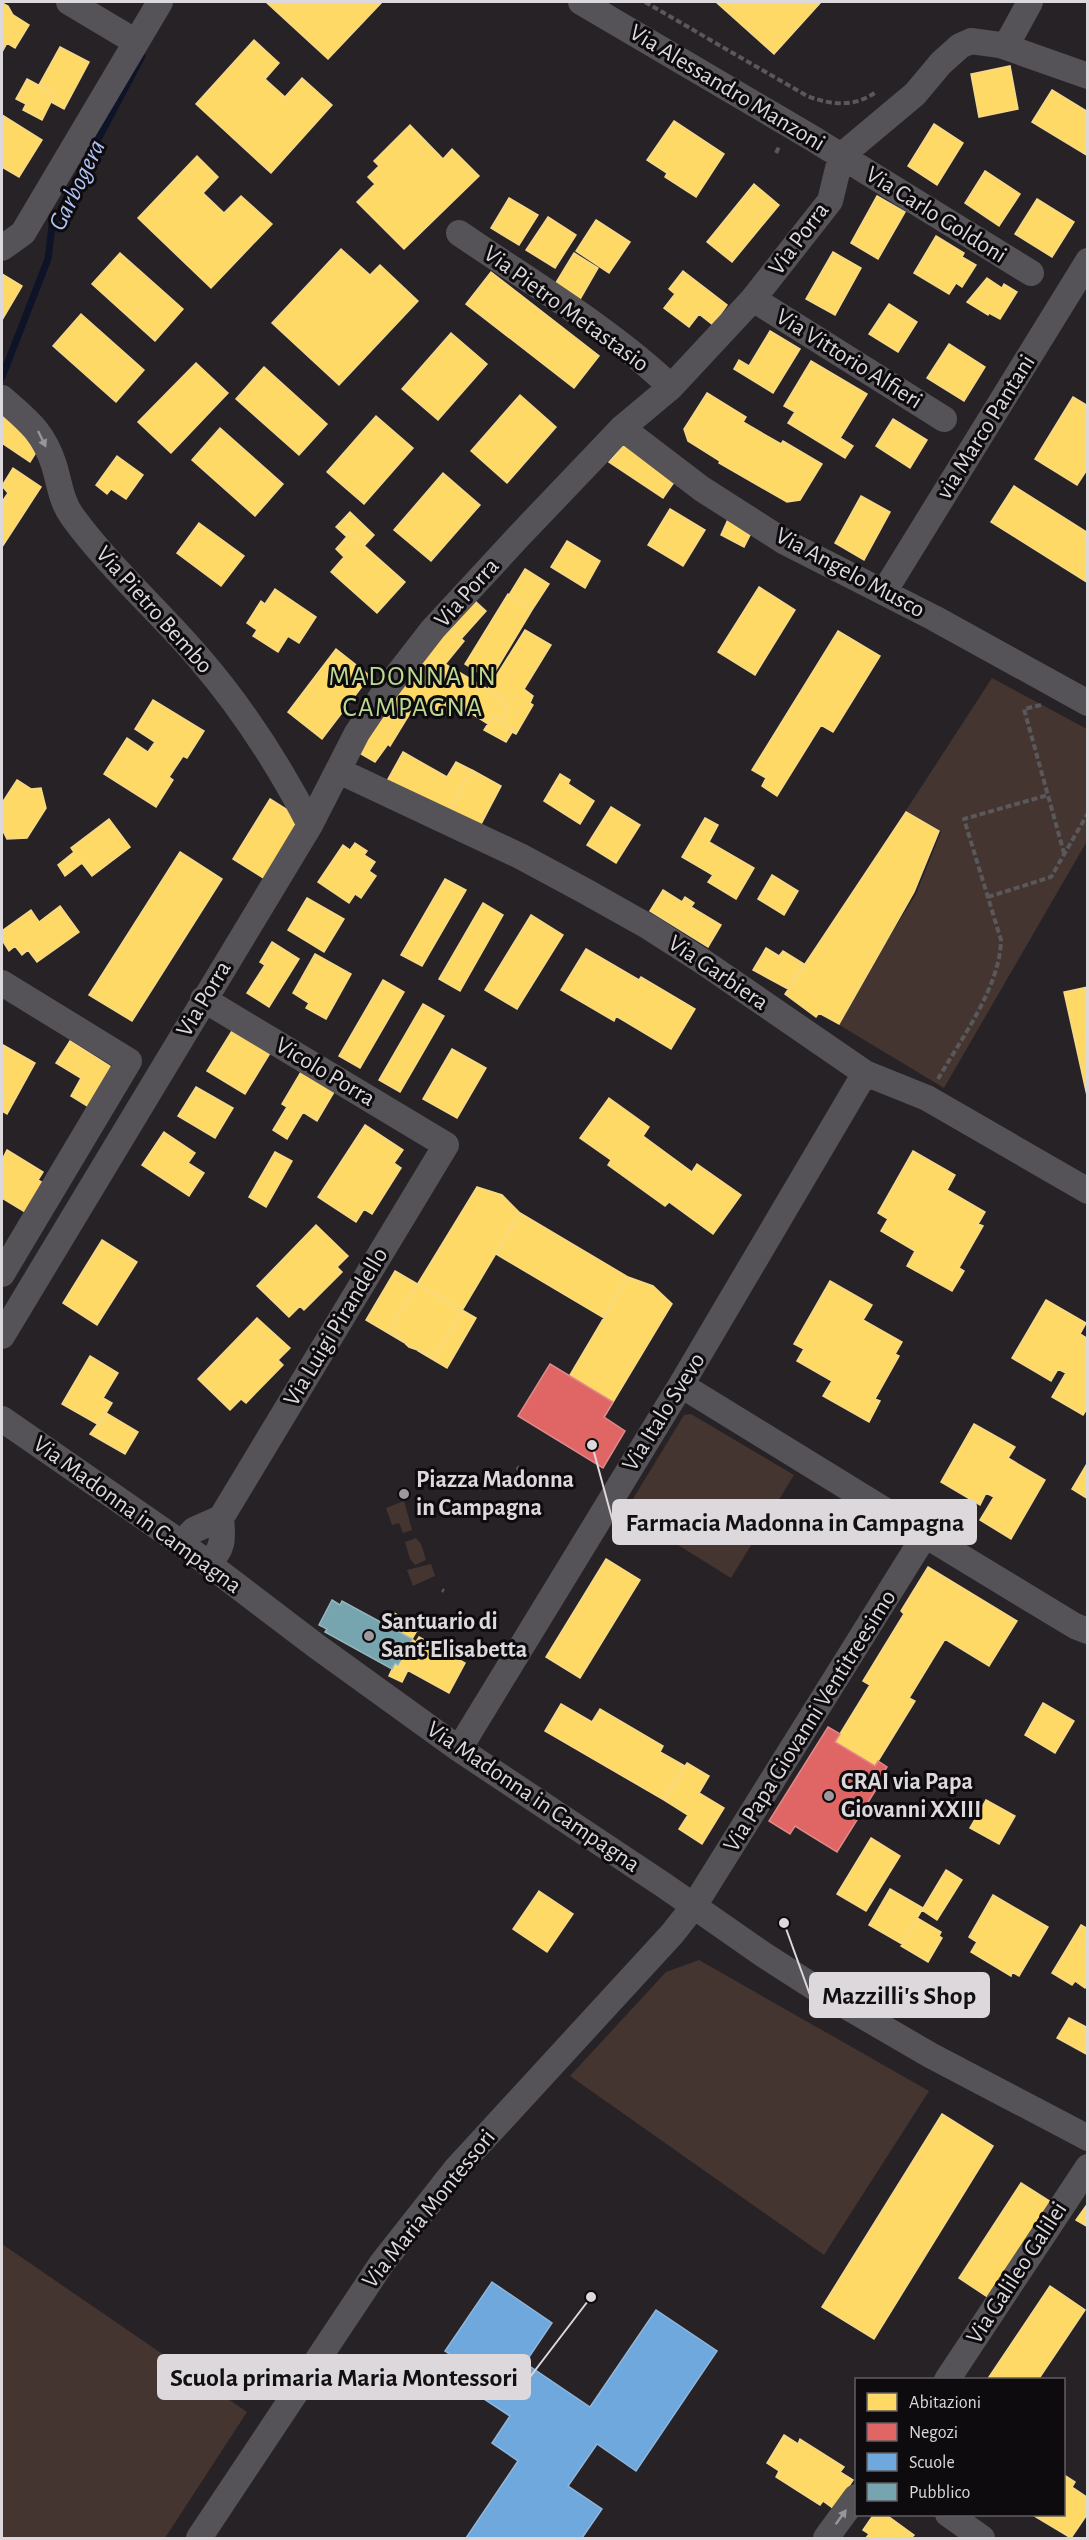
<svg xmlns="http://www.w3.org/2000/svg" width="1089" height="2540" viewBox="0 0 1089 2540" font-family="'Alegreya Sans',sans-serif">
<rect width="100%" height="100%" fill="#272226"/>
<path fill="#453531" d="M992 678 1087 729V841L944 1088 836 1023 916 894 941 832 905 812Z
M691 1414 794 1475 731 1578 625 1512 684 1415Z
M404 1501 412 1530 403 1533 399 1523 392 1525 386 1508Z
M416 1538 421 1544 426 1560 415 1565 410 1559 405 1542Z
M431 1564 435 1576 413 1586 407 1570Z
M699 1960 929 2091 824 2255 570 2076 666 1972Z
M2 2244 247 2412 165 2538H2Z"/>
<path fill="#ffd966" stroke="#f5d989" stroke-width="1.5" d="M266 2H382L328 59Z
M716 2H821L774 54Z
M2 3 8 6 13 15 29 25 15 48 7 43 2 52Z
M254 40 279 63 265 79 285 97 302 78 332 105 271 173 196 104Z
M60 47 89 62 64 109 51 102 55 94 39 85Z
M1010 66 1018 109 979 117 971 74Z
M27 79 55 94 42 120 23 110 26 104 16 99Z
M1052 90 1088 112V156L1032 122Z
M2 115 42 140 19 177 2 167Z
M674 121 724 154 696 197 665 177 667 173 647 160Z
M934 124 963 143 937 185 908 166Z
M410 125 443 159 452 149 479 176 404 249 357 202 375 184 368 177 379 166 374 161Z
M197 156 218 177 203 193 224 213 241 196 272 224 211 288 138 218Z
M985 171 1020 194 999 226 965 203Z
M754 184 779 205 732 262 707 242Z
M877 196 905 212 878 259 851 243Z
M509 198 538 215 519 245 491 228Z
M1037 199 1074 222 1052 257 1015 234Z
M548 217 576 235 555 268 526 250Z
M596 220 630 242 609 273 576 251Z
M936 236 964 253 962 257 976 265 962 287 956 283 949 294 914 273Z
M341 249 370 275 380 265 418 301 339 385 272 323Z
M833 252 861 268 835 315 806 299Z
M120 253 183 309 155 341 92 284Z
M574 253 598 268 579 301 554 286Z
M683 271 727 305 713 325 699 314 689 327 664 308 675 294 669 289Z
M491 272 599 356 574 388 466 304Z
M2 274 22 286 2 320Z
M987 278 1002 288 1004 284 1017 292 1000 319 989 313 988 315 967 302Z
M889 304 917 322 898 352 869 334Z
M81 314 144 370 116 402 53 346Z
M770 331 800 349 773 393 734 369 739 360 749 366Z
M451 333 487 364 438 420 402 389Z
M949 344 985 367 964 401 927 378Z
M811 361 867 394 840 438 853 446 845 458 788 423 795 412 784 406Z
M196 363 228 393 171 453 138 422Z
M264 367 327 424 299 455 236 399Z
M707 393 746 417 743 422 781 444 783 441 822 464 800 500 787 502 719 463 720 461 688 441 684 429Z
M520 395 556 427 507 483 471 451Z
M1073 397 1088 406V468L1077 485 1035 459Z
M2 414 40 446 30 462 2 443Z
M376 416 413 448 364 504 327 472Z
M893 419 927 440 910 468 876 446Z
M220 428 283 484 255 516 192 460Z
M628 440 679 475 663 498 609 462Z
M117 456 143 475 126 499 111 489 107 494 96 485Z
M13 468 41 487 2 547V502L8 493 2 486Z
M443 473 480 505 431 561 394 530Z
M1014 486 1088 533V583L991 522Z
M861 496 890 512 864 560 835 543Z
M670 509 705 530 683 566 648 545Z
M350 512 374 535 364 546 350 533 347 537 336 527Z
M730 515 754 527 744 547 721 535Z
M199 523 244 556 221 586 177 553Z
M350 533 405 582 377 613 331 572 344 557 336 549Z
M567 541 600 561 585 588 551 567Z
M525 569 549 584 532 610 509 595Z
M759 587 795 610 755 675 718 652Z
M275 589 316 617 299 643 288 636 278 652 253 636 257 630 247 623 261 601 265 604Z
M508 594 532 610 490 680 465 664Z
M475 601 486 611 461 639 450 629Z
M449 628 464 641 442 668 426 655Z
M525 630 551 645 524 689 533 696 530 703 533 705 516 734 512 732 514 729 501 721 509 708 503 705V699L488 689Z
M838 631 880 656 833 732 821 725 777 796 762 786 766 778 752 770Z
M336 649 370 676 322 739 288 712Z
M426 655 442 668 445 664 481 685 465 712 453 704 445 716 423 702 413 718 392 701Z
M481 685 503 699V705L509 708 501 721 493 716 488 724 466 710Z
M153 700 204 731 187 758 183 756 169 777 173 780 156 807 104 774 127 738 148 752 155 742 135 729Z
M392 701 409 715 390 746 388 744 375 762 356 751Z
M493 716 514 729 506 742 484 730Z
M403 752 447 777 456 762 472 770 449 812 387 781Z
M472 770 501 786 479 828 449 812Z
M560 774 570 780 568 784 594 801 580 824 544 801Z
M17 780 31 789 41 788 46 808 27 838 7 839 2 829V803Z
M270 799 305 821 268 881 233 859Z
M611 807 640 825 616 863 587 845Z
M906 812 939 831 914 892 839 1024 819 1013 816 1017 785 994Z
M705 818 718 825 709 842 754 868 736 899 708 882 713 875 682 857Z
M109 819 130 847 92 876 82 863 65 876 58 865 74 852 71 848Z
M355 843 367 851 364 855 375 862 369 871 376 876 361 898 355 894 349 903 318 882 343 845 350 850Z
M180 852 222 879 132 1021 89 995Z
M772 875 798 891 784 915 758 899Z
M445 879 466 890 422 966 401 955Z
M663 890 682 902 685 897 694 903 691 907 721 925 708 947 650 911Z
M307 898 344 919 324 952 288 930Z
M483 903 503 915 460 991 439 979Z
M60 906 79 932 37 962 28 950 22 955 15 946 9 951 2 940V931L31 910 39 922Z
M531 915 563 935 517 1009 485 990Z
M272 942 299 959 269 1007 247 993 265 965 260 962Z
M766 948 779 956 783 951 804 964 788 989 753 970Z
M586 949 639 980 641 977 695 1009 671 1049 616 1016 614 1021 561 990Z
M315 954 351 974 326 1019 306 1008 309 1003 293 993Z
M383 980 404 992 360 1068 339 1056Z
M1088 987V1100L1064 992Z
M423 1004 444 1016 400 1092 379 1080Z
M232 1031 270 1053 245 1094 207 1071Z
M70 1041 116 1070 92 1109 71 1096 81 1078 56 1063Z
M3 1045 35 1063 7 1114 2 1111Z
M452 1049 486 1068 457 1118 423 1099Z
M301 1072 334 1092 317 1121 303 1112 287 1139 273 1130 287 1107 282 1104Z
M196 1087 233 1108 215 1138 178 1116Z
M609 1098 649 1127 643 1136 692 1172 697 1164 741 1195 713 1234 669 1202 665 1206 608 1165 611 1160 580 1138Z
M365 1125 403 1150 394 1163 401 1168 372 1214 364 1209 356 1222 318 1197Z
M164 1132 195 1153 188 1163 204 1173 189 1196 142 1165Z
M7 1150 43 1172 38 1180 43 1183 25 1212 2 1198V1160Z
M913 1151 955 1175 947 1190 985 1212 978 1224 983 1226 959 1268 964 1271 952 1291 907 1266 915 1251 881 1231 888 1219 878 1213Z
M275 1152 292 1161 266 1207 249 1197Z
M477 1187 502 1195 520 1213 435 1356 409 1347 390 1329Z
M520 1213 628 1277 604 1318 496 1254Z
M316 1225 348 1256 337 1267 342 1272 304 1310 300 1306 289 1317 257 1286Z
M102 1240 137 1262 97 1325 63 1303Z
M395 1271 476 1318 447 1368 366 1320Z
M628 1277 653 1286 672 1304 586 1447 562 1437 544 1419Z
M830 1281 872 1305 863 1320 902 1342 895 1354 899 1356 875 1399 880 1401 869 1422 823 1396 832 1381 797 1361 804 1349 794 1344Z
M1046 1300 1086 1323 1080 1334 1088 1339V1407L1083 1415 1052 1397 1066 1373 1058 1369 1051 1381 1012 1358Z
M257 1318 290 1348 278 1360 283 1365 246 1403 241 1399 230 1410 198 1379Z
M90 1356 118 1373 103 1398 112 1403 99 1425 62 1404Z
M106 1413 138 1432 125 1454 90 1434Z
M974 1424 1015 1447 1008 1458 1045 1480 1011 1539 980 1520 994 1497 986 1493 980 1505 941 1482Z
M1088 1462V1499L1072 1489Z
M606 1559 640 1580 580 1678 546 1657Z
M928 1567 1017 1621 989 1666 945 1639 909 1698 915 1701 875 1766 835 1742 870 1685 863 1681 904 1614 901 1611Z
M394 1613 419 1627 412 1639 388 1626Z
M419 1637 465 1663 449 1693 398 1665 412 1639 416 1642Z
M395 1663 408 1670 402 1682 389 1676Z
M1043 1703 1074 1721 1055 1753 1025 1735Z
M561 1704 592 1722 600 1709 663 1746 660 1752 685 1766 664 1800 545 1731Z
M687 1763 709 1776 699 1793 724 1808 702 1844 679 1829 688 1815 664 1800Z
M986 1800 1015 1816 999 1844 970 1828Z
M871 1838 900 1856 866 1911 837 1894Z
M946 1870 962 1880 937 1920 922 1910Z
M890 1889 923 1908 902 1944 869 1925Z
M539 1891 573 1914 547 1952 513 1929Z
M993 1895 1048 1927 1019 1976 1012 1972 1011 1976 971 1952 977 1942 969 1937Z
M917 1918 941 1932 939 1936 942 1938 928 1962 901 1946Z
M1081 1925 1088 1929V1984L1085 1988 1075 1981 1072 1985 1052 1973Z
M1069 2018 1088 2028V2055L1057 2038Z
M942 2114 993 2146 874 2339 822 2307Z
M1021 2183 1051 2202 989 2298 959 2278Z
M1088 2203V2227L1076 2220Z
M1050 2286 1085 2310 1038 2380H987Z
M784 2435 798 2444 800 2439 844 2467 840 2472 853 2480 834 2509 823 2501 820 2505 776 2477 779 2471 767 2463Z
M1064 2475 1075 2482 1072 2487 1088 2498V2513L1071 2538 1031 2514H1064Z
M874 2514H885L914 2535 911 2538H866L869 2534 863 2530Z"/>
<path fill="#e06666" stroke="#df8889" stroke-width="1.5" d="M550 1364 613 1402 604 1417 625 1431 603 1468 518 1416Z
M828 1727 840 1734 835 1742 875 1766 878 1761 887 1767 878 1781 880 1783 837 1852 795 1826 790 1834 769 1821Z"/>
<path fill="#6fa8dc" stroke="#90b6dc" stroke-width="1.5" d="M492 2282 552 2323 525 2363 590 2407 656 2310 717 2351 636 2471 597 2444 568 2486 602 2509 582 2538H466L518 2461 492 2443 510 2416 484 2399 494 2384 445 2351Z"/>
<path fill="#76a5af" stroke="#95b4bc" stroke-width="1.5" d="M332 1600 340 1605 342 1601 412 1639 398 1665 395 1663 392 1669 325 1632 327 1629 319 1625Z"/>
<g fill="none" stroke-linecap="round" stroke-linejoin="round">
<path stroke="#0e1327" stroke-width="7" d="M2 377 48 259 52 226 142 56"/>
<path stroke="#59585b" stroke-width="4" stroke-dasharray="6 3" stroke-linecap="butt" d="M645 2 807 96C832 105 853 108 876 92
M776 153 780 145
M1041 705 1024 709 1064 853
M988 897 1051 877 1088 813
M938 1079C961 1039 1000 987 1001 940L964 819 1048 795
M517 1467 519 1469
M442 1590 444 1591"/>
<path stroke="#555357" stroke-width="26" d="M69 2 136 42
M581 2 812 138 1031 273
M1006 46 1030 2
M459 233C527 280 612 330 671 387
M2 248 23 233 160 2
M753 299 944 419
M2 398C27 420 43 431 54 465 59 481 61 501 72 516 109 567 158 610 199 658 243 709 279 765 310 825
M622 428 702 489 785 542 934 618 1088 703
M884 592 1088 261
M339 771 520 856 585 891 649 927 702 961 865 1073 927 1098 1088 1191
M2 983 129 1061 2 1274
M203 999 446 1145 221 1518C223 1538 224 1551 207 1563
M2 1336 310 825 357 733 388 687 433 629 519 536 622 428 671 387 753 299 830 201 841 156 915 94 941 63 960 46 971 41 1000 45 1088 76
M681 1385 925 1535
M2 1419 181 1543 315 1645 459 1749 665 1886 764 1955 820 1991 930 2055 1088 2138
M181 1543 194 1530 221 1518
M459 1749 681 1385 865 1073
M947 2380 1088 2167
M948 2514 982 2538
M199 2538 382 2263 456 2169 672 1934 694 1906 925 1535 1075 1626 1088 1631
M826 2538 856 2497"/>
</g>
<defs><path id="oneway-solid" d="M-6-.8H1V-3.2L6.5 0L1 3.2V.8H-6Z" transform="scale(1.5)"/></defs>
<g fill="#99969a">
<use href="#oneway-solid" transform="translate(42 439) rotate(64)"/>
<use href="#oneway-solid" transform="translate(841 2517) rotate(-54)"/>
</g>
<g fill="#9d989c" stroke="#0e0b0e" stroke-width="2">
<circle cx="404" cy="1494" r="6"/>
<circle cx="369" cy="1636" r="6"/>
<circle cx="829" cy="1796" r="6"/>
</g>
<g text-anchor="middle" dominant-baseline="central" stroke-width="6" stroke-linejoin="round" paint-order="stroke">
<g font-size="24" fill="#ddd8dc" stroke="#0e0b0e">
<text transform="translate(727 88) rotate(31)">Via Alessandro Manzoni</text>
<text transform="translate(936 215) rotate(32)">Via Carlo Goldoni</text>
<text transform="translate(799 239) rotate(-53)">Via Porra</text>
<text transform="translate(566 309) rotate(36)">Via Pietro Metastasio</text>
<text transform="translate(849 359) rotate(32)">Via Vittorio Alfieri</text>
<text transform="translate(986 427) rotate(-58)">via Marco Pantani</text>
<text transform="translate(850 573) rotate(28)">Via Angelo Musco</text>
<text transform="translate(467 593) rotate(-48)">Via Porra</text>
<text transform="translate(154 610) rotate(48)">Via Pietro Bembo</text>
<text transform="translate(718 973) rotate(34)">Via Garbiera</text>
<text transform="translate(204 999) rotate(-59)">Via Porra</text>
<text transform="translate(325 1072) rotate(31)">Vicolo Porra</text>
<text transform="translate(336 1327) rotate(-59)">Via Luigi Pirandello</text>
<text transform="translate(664 1412) rotate(-58)">Via Italo Svevo</text>
<text transform="translate(137 1515) rotate(36)">Via Madonna in Campagna</text>
<text transform="translate(810 1721) rotate(-58)">Via Papa Giovanni Ventitreesimo</text>
<text transform="translate(533 1797) rotate(34)">Via Madonna in Campagna</text>
<text transform="translate(429 2209) rotate(-51)">Via Maria Montessori</text>
<text transform="translate(1017 2273) rotate(-57)">Via Galileo Galilei</text>
</g>
<g font-size="24" font-weight="bold" fill="#ddd8dc" stroke="#0e0b0e" text-anchor="start">
<text x="416" y="1480">Piazza Madonna<tspan x="416" dy="28">in Campagna</tspan></text>
<text x="381" y="1622">Santuario di<tspan x="381" dy="28">Sant'Elisabetta</tspan></text>
<text x="841" y="1782">CRAI via Papa<tspan x="841" dy="28">Giovanni XXIII</tspan></text>
</g>
<g font-size="26" font-style="italic" fill="#aec2f4" stroke="#0e0b0e">
<text transform="translate(77 185) rotate(-64)">Garbogera</text>
</g>
<g font-size="27" letter-spacing="1.5" fill="#bbd991" stroke="#0e0b0e">
<text x="413" y="676">MADONNA IN<tspan x="413" dy="31">CAMPAGNA</tspan></text>
</g>
</g>
<path fill="none" stroke="#ddd8dc" stroke-width="2" d="M592 1445L613 1522M784 1923L810 1995M591 2297L530 2377"/>
<g fill="#ddd8dc" stroke="#0e0b0e" stroke-width="2">
<circle cx="592" cy="1445" r="6"/>
<circle cx="784" cy="1923" r="6"/>
<circle cx="591" cy="2297" r="6"/>
</g>
<g fill="#ddd8dc" stroke="#ddd8dc" stroke-width="2">
<rect x="613" y="1500" width="363" height="44" rx="6"/>
<rect x="810" y="1973" width="179" height="44" rx="6"/>
<rect x="158" y="2355" width="372" height="44" rx="6"/>
</g>
<g font-size="26" text-anchor="middle" font-weight="bold" fill="#111">
<text x="795" y="1531">Farmacia Madonna in Campagna</text>
<text x="899" y="2004">Mazzilli's Shop</text>
<text x="344" y="2386">Scuola primaria Maria Montessori</text>
</g>
<rect width="1089" height="2540" fill="none" stroke="#ddd8dc" stroke-width="6"/>
<rect x="855" y="2378" width="210" height="138" fill="#0e0b0e" stroke="#615d60" stroke-width="1.5"/>
<rect x="867" y="2393" width="30" height="18" fill="#ffd966" stroke="#615d60" stroke-width="1.5"/>
<text x="909" y="2408" font-size="18" fill="#ddd8dc">Abitazioni</text>
<rect x="867" y="2423" width="30" height="18" fill="#e06666" stroke="#615d60" stroke-width="1.5"/>
<text x="909" y="2438" font-size="18" fill="#ddd8dc">Negozi</text>
<rect x="867" y="2453" width="30" height="18" fill="#6fa8dc" stroke="#615d60" stroke-width="1.5"/>
<text x="909" y="2468" font-size="18" fill="#ddd8dc">Scuole</text>
<rect x="867" y="2483" width="30" height="18" fill="#76a5af" stroke="#615d60" stroke-width="1.5"/>
<text x="909" y="2498" font-size="18" fill="#ddd8dc">Pubblico</text>
</svg>
